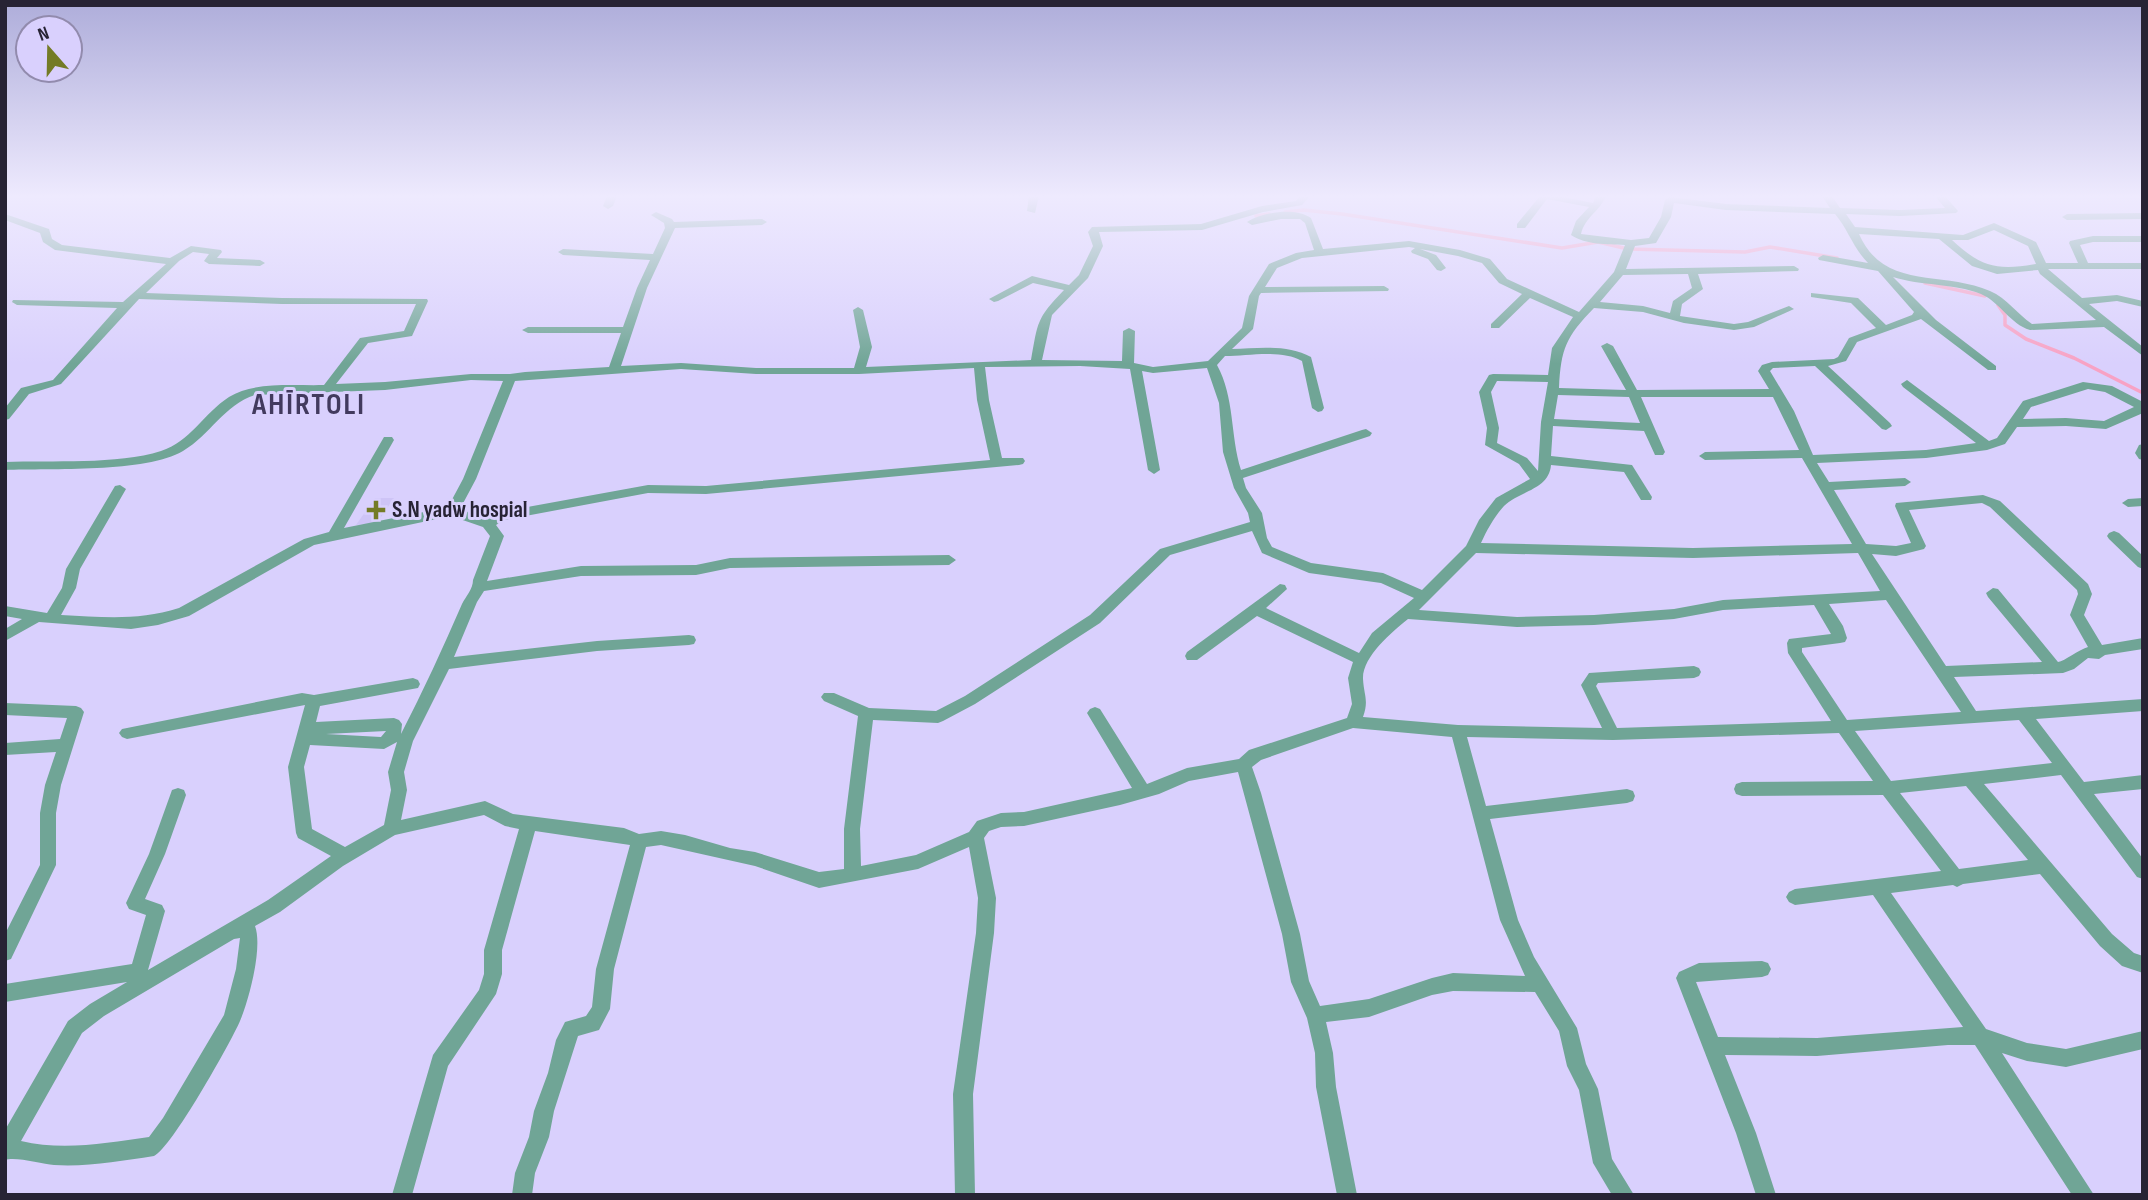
<svg xmlns="http://www.w3.org/2000/svg" width="2148" height="1200" viewBox="0 0 2148 1200" font-family="'Sofia Sans Condensed',sans-serif">
<rect width="100%" height="100%" fill="#d9d0fd"/>
<path fill="#cec4f6" d="M375 498H394L377 523 356 525Z"/>
<g fill="none" stroke-linecap="round" stroke-linejoin="round">
<path stroke="#f7a2c4" stroke-width="3.5" d="M1285 212 1304 210 1342 214 1562 248 1598 242 1628 249 1745 252 1770 247 1837 258
M1256 216 1269 214
M1925 283 1985 296
M1998 305 2005 315V325L2026 339 2074 358 2143 393"/>
<path fill="#70a596" fill-rule="evenodd" d="M607 196H617L613 206 608 209 603 206Z
M1029 196H1039L1035 213 1027 211Z
M1300 196H1310L1302 205 1263 212 1202 230 1099 232 1103 246 1088 278 1052 315 1042 360 1122 361 1123 331 1129 328 1135 331 1134 363 1153 367 1208 361 1242 328 1249 296 1269 264 1296 253 1314 250 1305 223 1300 219H1281L1252 225 1247 222C1263 212 1295 207 1311 218L1323 249 1409 241 1460 250 1490 259 1507 279 1579 312 1614 272 1625 245C1607 244 1586 245 1571 235L1576 221 1589 207 1547 199 1525 228H1517V224L1540 196H1558L1593 203 1596 196H1606C1600 211 1585 217 1581 234L1631 240 1649 238 1661 217 1665 200 1670 197 1726 204 1830 208 1822 196H1832L1840 208 1900 210 1945 208 1935 196H1945L1958 211 1956 213 1900 216 1846 214 1855 227 1963 235 1994 223 2036 242 2046 263H2078L2069 243 2070 241 2093 236H2143V242H2093L2080 245 2088 263H2143V269H2048L2082 298 2117 295 2143 301V307L2117 301 2089 304 2143 347V356L2104 327 2030 330C2010 324 2000 302 1981 294 1953 283 1921 286 1893 277L1936 320 1996 366V370H1988L1921 319 1857 342 1846 361 1828 366 1890 423 1892 426 1886 430 1882 429 1815 366 1773 368 1770 371 1794 411 1813 455 1926 450 1976 443 1903 387 1901 384 1907 380 1989 441 1997 438 2023 401 2083 382 2112 386 2143 402V413L2106 429 2066 426 2017 427 2005 444 1987 450 1926 458 1817 463 1829 482 1905 478 1911 482 1905 486 1834 490 1866 544 1896 546 1911 543 1895 506 1896 503 1983 495 2000 501 2088 584 2092 594 2084 615 2102 645 2143 638V649L2105 655 2099 659 2088 658 2074 669 2063 673 1954 677 1976 711 2143 699V711L2036 719 2084 782 2143 775V789L2094 794 2143 859V879L2137 877 2061 775 1984 784 2112 934 2134 953 2143 956V973L2122 966 2100 946 2040 874 1963 884 1957 887 1953 885 1891 893 1986 1029 2027 1043 2066 1049 2143 1031V1049L2066 1067 2027 1061 2002 1053 2094 1195H2072L1975 1045H1948L1817 1056 1725 1055 1756 1133 1776 1195H1756L1736 1133 1676 978 1679 972 1699 963 1762 961 1768 963 1771 969 1768 975 1762 977 1696 982 1718 1037 1817 1038 1963 1027 1873 895 1795 905 1789 902 1786 897 1789 892 1795 889 1941 871 1883 795 1742 796 1736 794 1734 789 1736 784 1742 782 1873 781 1839 733 1613 740 1467 737 1486 806 1627 789 1633 791 1635 796 1633 801 1627 803 1490 819 1518 920 1534 957 1577 1028 1586 1064 1598 1089 1612 1159 1634 1195H1612L1593 1163 1579 1090 1567 1066 1559 1031 1535 992 1453 991 1432 995 1369 1017 1326 1022 1333 1053 1336 1087 1357 1195H1337L1316 1087 1315 1053 1307 1018 1291 982 1282 934 1238 772 1189 781 1159 794 1120 805 1024 826 1001 827 989 831 984 838 996 898 994 933 973 1094 975 1195H955L953 1094 976 933 978 898 969 847 918 869 819 888 755 866 661 845 646 847 614 969 610 1009 599 1030 578 1036 554 1111 549 1137 535 1173 532 1195H512L515 1173 529 1137 534 1111 548 1073 556 1040 565 1022 586 1016 592 1007 596 969 630 845 535 831 502 950V974L496 994 448 1066 412 1195H392L433 1055 479 990 484 974V950L519 829 505 826 484 815 395 835 343 866 280 912 255 926C263 947 249 1000 240 1021 231 1042 171 1149 154 1156 121 1161 88 1167 54 1165 42 1164 15 1156 5 1160V1130L68 1021 90 1004 127 982 5 1002V984L132 964 146 915 129 909 126 903 149 854 172 790 178 788 184 790 186 795 165 854 145 899 162 905 165 911 148 970 268 900 331 856 298 838 296 833 288 767 305 705 127 739 122 737 119 733 122 729 302 693 314 695 413 678 418 680 420 684 418 688 320 706 316 722 394 718 399 720 402 724 401 734C423 691 443 648 462 604 466 596 473 589 473 580L490 536 483 527 451 516 314 545 189 616 158 625 131 629 39 622 5 641V629L22 619 5 616V606L47 613 62 588 66 569 115 486 120 485 126 489 80 569 76 588 61 615C103 617 138 621 179 608L304 539 329 532 384 437H392L394 440 344 528 448 507 463 479 503 381 471 380 385 390 255 395C224 405 210 435 183 451 146 473 50 468 5 470V462C52 460 117 465 161 451 190 442 204 413 229 397 255 381 294 386 324 385L360 338 404 331 416 304H282L139 299 61 384 29 394 9 419 5 420V408L21 388 53 380 117 308 17 305 12 302 13 300 123 302 166 264 55 250 43 242 40 233 5 220V214L49 229 52 239 62 245 170 258 191 246 221 250 222 252 217 258 260 260 265 263 260 266 209 264 204 261 209 254 193 252 179 261 146 293 282 298 427 299 428 301 412 336 368 343 336 384 385 382 471 374H510L525 372 609 367 621 333H528L522 330 528 327H623L637 288 650 260 563 255 558 252 563 249 653 254 665 228 664 223 651 215 656 212 672 219 674 222 762 219 767 222 762 225 675 228 647 288 621 366 681 363 756 368H854L860 347 853 310 858 307 863 310 872 347 866 367 1031 360C1038 322 1036 319 1064 290L1033 283 998 301 994 302 989 299 1032 276 1069 285 1079 275 1093 246 1088 232 1092 227 1201 224 1262 206 1296 201ZM1674 203 1726 210 1835 214C1848 229 1853 248 1868 263L1823 255 1818 258 1819 260 1878 271 1914 312 1912 315 1886 325 1858 298 1811 293V297L1851 303 1876 328 1849 338 1838 357 1834 359 1772 362 1762 365 1758 371 1769 389 1637 390 1613 346 1607 343 1601 346 1626 390 1559 388C1561 348 1566 337 1594 308L1643 312 1684 323 1734 330 1754 327 1794 309 1789 306 1748 322 1734 324 1680 316 1682 304 1703 289 1698 274 1798 271 1799 269 1794 266 1626 269 1635 246 1656 243 1671 217ZM1994 230 2028 246 2036 264C1997 271 1981 267 1952 240H1968ZM1859 234 1939 239 1972 266 1997 274 2038 270 2040 274 2096 320 2032 324C2017 314 2007 298 1990 291 1942 270 1884 291 1859 234ZM1409 247 1415 248 1411 251 1412 253 1428 259 1437 270 1441 271 1446 268 1436 255 1420 249 1458 256 1482 263 1499 283 1522 294 1491 324V328H1499L1530 298 1573 317 1552 348 1548 375 1493 374 1489 375 1479 392 1487 428 1485 445 1519 464 1530 479 1496 498 1479 520 1466 546 1422 590 1383 573 1311 563 1272 547 1267 538 1262 513 1246 488 1243 478 1370 436 1372 433 1366 429 1362 430 1241 470C1230 435 1235 398 1217 365L1225 356C1248 356 1281 349 1302 361L1312 408 1318 412 1322 411 1324 408 1311 357C1288 344 1258 348 1232 349L1253 329 1259 296 1261 293 1388 291 1389 289 1384 286 1265 287 1277 268 1302 258ZM1688 274 1692 288 1673 301 1670 313 1643 306 1600 302 1623 275ZM1080 366 1130 369 1148 470 1154 474 1160 470 1142 371 1153 373 1207 368 1219 403 1223 452 1234 488 1248 513 1250 522 1160 549 1090 615 965 696 936 711 869 708 834 693H824L821 697 824 701 858 716 844 829V869L819 872 755 852 730 848 685 835 661 831 639 834 624 828 513 814 485 801 401 820 407 790 404 772 413 741 449 669 597 651 689 645 694 644 696 640 694 636 689 635 597 641 454 657 477 602 484 591 581 576 696 575 730 568 949 565 956 560 949 555 730 558 696 565 581 566 487 581 504 536 496 525 504 520 648 493 706 494 1019 465 1023 464 1025 461 1023 458H1002L989 400 985 367ZM974 368 977 400 990 460 706 486 648 485 500 512 487 519 460 509 476 479 515 381 681 369 756 374H859ZM1497 381 1548 382 1541 422 1538 471 1527 458 1497 443 1499 428 1491 392ZM2088 389 2105 392 2134 407 2104 421 2066 418 2023 419 2031 407ZM1558 395 1629 397 1640 423 1554 419ZM1641 397H1773L1799 450 1705 452 1699 456 1705 460 1802 458 1852 544 1693 548 1481 543C1487 530 1494 517 1504 506 1519 491 1549 490 1551 465L1624 472 1641 500H1651L1652 497 1632 465 1551 456 1553 426 1644 431 1655 455H1663L1665 452ZM1982 503 1990 507 2077 590 2078 594 2070 615 2088 647C2078 650 2065 661 2058 662L1998 589 1993 588 1986 593 1988 597 2042 662 1946 666 1872 554 1896 556 1924 549 1926 546 1909 510ZM1252 531 1262 553 1309 573 1381 583 1414 598 1372 633 1359 653 1266 608 1287 589 1285 585 1280 584 1187 652 1185 656 1187 660H1197L1257 616 1353 662 1348 678 1352 704 1347 718 1249 750 1239 759 1187 768 1147 784 1100 709 1095 707 1090 709 1087 713 1132 788 1024 812 1001 813 977 821 969 832 916 855 861 866 860 829 873 720 938 723 943 721 975 704 1100 623 1170 555ZM1476 553 1693 558 1858 553 1880 591 1723 600 1674 609 1594 615 1517 617 1419 610ZM1886 600 1961 712 1847 720 1802 652V648L1840 643 1845 642 1847 638 1843 626 1829 604ZM1814 605 1831 634 1789 639 1787 643 1788 653 1831 721 1617 728 1596 686 1598 683 1694 678 1699 676 1701 672 1699 668 1694 666 1589 673 1581 685 1602 728 1458 725 1363 717C1369 700 1364 696 1363 679 1362 657 1392 632 1408 619L1517 627 1594 625 1674 619 1723 610ZM2019 720 2052 763 1891 781 1855 731ZM1353 728 1452 737 1500 920 1525 976 1453 973 1432 978 1369 999 1320 1006 1309 981 1300 934 1261 793 1252 767 1261 760ZM386 731 381 737 326 734ZM397 742 388 772 391 790 384 825 345 847 312 829 304 767 310 745 384 749ZM1966 786 2028 860 1959 869 1900 793ZM240 938 236 969 224 1015 163 1118 149 1137C107 1143 63 1151 21 1141L82 1033 104 1016 234 939Z
M2143 213V219L2067 220 2062 217 2067 214Z
M2143 444V460L2139 459 2135 453 2139 445Z
M2143 498V506L2128 507 2122 503 2128 499Z
M2114 531 2119 533 2143 556V569L2138 567 2109 539 2107 536 2109 533Z
M5 703 76 706 81 708 84 712 61 785 56 813V865L11 959 5 961V934L40 865V813L45 785 56 752 5 755V743L60 739 67 718 5 715Z"/>
</g>
<linearGradient id="sky" x2="0" y2="1"><stop stop-color="#aeadda"/><stop offset="0.54" stop-color="#eeeafe"/><stop offset="1" stop-color="#eeeafe" stop-opacity="0"/></linearGradient>
<rect width="2148" height="364" fill="url(#sky)"/>
<path fill="#747b26" stroke="#d9d0fd" stroke-width="2.5" d="M372.5 499.5h7v7h7v7h-7v7h-7v-7h-7v-7h7z"/>
<g text-anchor="middle" dominant-baseline="central" stroke-width="6" stroke-linejoin="round" paint-order="stroke">
<g font-size="23" font-weight="bold" fill="#272334" stroke="#d9d0fd" text-anchor="start">
<text x="392" y="510">S.N yadw hospial</text>
</g>
<g font-size="30" font-weight="bold" letter-spacing="2" fill="#423a5e" stroke="#d9d0fd">
<text x="309" y="405">AHĪRTOLI</text>
</g>
</g>
<rect width="2148" height="1200" fill="none" stroke="#272334" stroke-width="14"/>
<g transform="translate(49 49) rotate(340)"><circle r="33" fill="#d9d0fd" stroke="#928bad" stroke-width="2"/>
<path d="M0-5L12 26L0 18L-12 26Z" fill="#747b26"/>
<text y="-10" font-size="19" font-weight="bold" text-anchor="middle" fill="#272334">N</text>
</g>
</svg>
